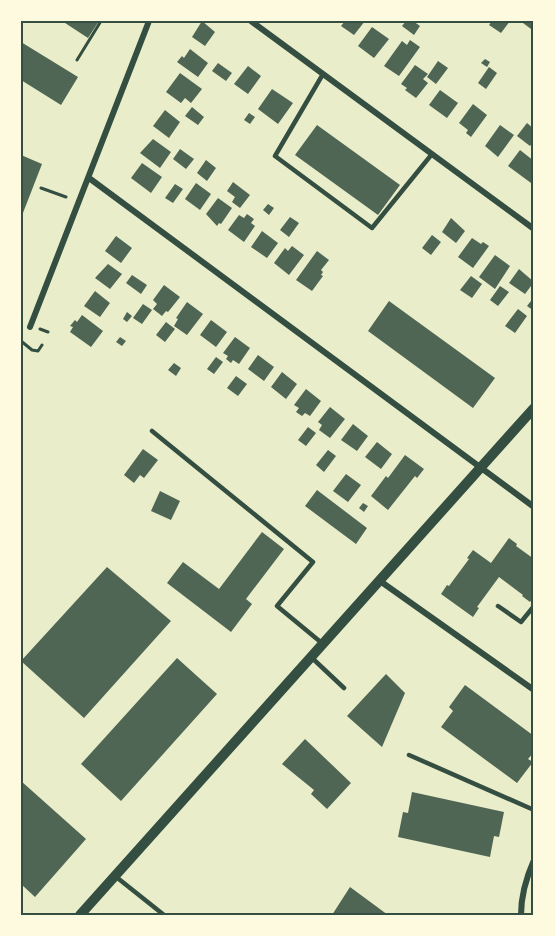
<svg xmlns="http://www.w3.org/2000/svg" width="555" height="936" viewBox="0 0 555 936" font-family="'Asap Condensed',sans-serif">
<rect width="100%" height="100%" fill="#e9edc9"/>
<path fill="#4f6655" d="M62 21H99L88 38Z
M202 21 215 32 205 46 192 37Z
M345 21H365L354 35 341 26Z
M406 21H413L420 26 414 35 402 26Z
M492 21H510L501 33 489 25Z
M524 21H534V26L531 29 523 23Z
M372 27 389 39 374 58 358 46Z
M410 40 420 47 399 76 384 66 402 41 407 45Z
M21 42 78 77 61 105 21 80Z
M190 49 208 63 198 77 177 62 182 56 184 58Z
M485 59 490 62 487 67 481 63Z
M438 61 448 68 436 84 427 77Z
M218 63 232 73 226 81 212 71Z
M415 65 428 74 423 79 428 83 416 98 405 90 407 88 401 84Z
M248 66 261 76 248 94 234 84Z
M489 67 497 73 486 89 478 83Z
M180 73 202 89 191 103 185 98 181 103 166 92Z
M272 89 293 103 278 124 258 109Z
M440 90 458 103 447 118 429 105Z
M473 104 487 115 471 137 466 133 468 130 459 123Z
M192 107 204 117 198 125 185 116Z
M165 110 180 122 169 138 153 126Z
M249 113 255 117 250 124 244 120Z
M527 123 534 129V141L530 146 517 136Z
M317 125 400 185 378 215 295 155Z
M500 125 514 135 498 157 485 146Z
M153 139 171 152 160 168 140 153Z
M180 149 194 159 186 169 173 159Z
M520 150 534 161V180L531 183 508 166Z
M21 155 42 164 21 218Z
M206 160 216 168 207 181 197 173Z
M142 163 162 177 151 193 131 178Z
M233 182 250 195 240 208 232 202 235 197 227 191Z
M196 183 211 194 200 210 185 199Z
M175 184 183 189 173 203 165 198Z
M218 198 232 208 221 224 219 223 217 226 206 214Z
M268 204 274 208 269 215 263 210Z
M247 214 254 219 251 223 255 226 244 242 228 230 239 215 244 218Z
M290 217 299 223 289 237 280 230Z
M451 218 465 231 456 243 442 232Z
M262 231 278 243 267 258 251 247Z
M432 235 441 242 431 255 422 248Z
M116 236 132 248 121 263 105 251Z
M472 238 481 244 483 242 489 246 473 268 458 257Z
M292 246 304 255 289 275 274 263 285 248 288 251Z
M317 251 329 260 321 270 323 272 321 275 323 276 312 291 296 280Z
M495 255 510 266 495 289 479 277Z
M108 264 122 274 110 289 95 278Z
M519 269 534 282 525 294 509 283Z
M132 275 147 285 141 294 126 283Z
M471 276 482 284 472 298 460 290Z
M164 285 180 297 168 312 166 311 162 316 153 309 157 304 153 300Z
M500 286 509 292 498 306 490 300Z
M95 291 110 303 100 317 84 306Z
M534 297V311L527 306Z
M389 301 495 378 473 408 368 331Z
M187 302 203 314 187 335 174 326 178 319 176 318Z
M143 304 152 310 142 324 133 318Z
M518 309 527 316 515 333 505 326Z
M127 312 132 316 127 322 123 319Z
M82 315 103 331 91 347 70 332 73 327 70 326 75 320 77 322Z
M211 320 227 332 216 347 200 335Z
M166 322 175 329 165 342 156 335Z
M120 337 126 341 122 346 116 342Z
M235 337 250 348 239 364 233 360 231 363 226 359 228 356 223 353Z
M258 355 274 367 264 381 248 369Z
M216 357 223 362 214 374 207 369Z
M174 363 181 368 176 376 168 370Z
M282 372 297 384 286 399 271 387Z
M236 376 247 384 238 396 227 388Z
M306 389 321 401 310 416 305 413 302 416 296 412 299 408 294 405Z
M330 407 345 419 330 438 319 430 322 425 318 422Z
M353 424 368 436 357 451 341 440Z
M308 427 316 433 306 446 298 440Z
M377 442 392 454 381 469 365 457Z
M143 449 158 460 144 478 140 475 134 483 124 475Z
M328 450 336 456 324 472 316 465Z
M405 455 424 469 417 478 415 476 388 510 371 496 386 476 388 478Z
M346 474 361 485 348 502 333 491Z
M317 490 367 528 356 544 305 506Z
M160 491 180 501 171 520 151 511Z
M363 503 368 506 364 512 359 508Z
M262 532 284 549 246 599 252 604 231 632 167 583 183 562 219 589Z
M509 538 517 544 516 546 534 559V596L530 602 522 596 523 595 499 577 477 607 479 608 473 617 441 594 447 585 449 586 469 559 467 558 473 550 491 563Z
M107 567 171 621 84 718 21 661Z
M177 658 217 694 121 801 81 764Z
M386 674 405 693 382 747 347 716Z
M465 685 534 736V752L528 759 533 762 517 783 441 727 453 711 449 707Z
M305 739 351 783 327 809 311 794 314 790 282 764Z
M21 781 86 839 35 897 21 884Z
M412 792 504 812 499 837 494 836 490 857 398 837 403 812 408 813Z
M350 887 388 915H332Z"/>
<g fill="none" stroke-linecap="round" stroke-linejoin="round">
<path stroke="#344e41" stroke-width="3" d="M77 60 101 21
M41 188 66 197
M40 329 48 332
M21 341 32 350 38 351 42 345"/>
<path stroke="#344e41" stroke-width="4.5" d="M323 74 275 156 372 228 432 154
M152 431 313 562 277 606 323 644
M498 606 521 622 534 606
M311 657 344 688
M409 755 534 810
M115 876 164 915"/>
<path stroke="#344e41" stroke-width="6" d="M251 21 534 229
M89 178 534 507
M30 327 149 21
M380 581 534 690
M521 915C521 895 526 878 534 860"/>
<path stroke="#344e41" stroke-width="10" d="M80 915 534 408"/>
</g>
<rect width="555" height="936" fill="none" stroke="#fefae0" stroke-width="45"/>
<rect x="22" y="22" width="510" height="892" fill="none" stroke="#344e41" stroke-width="2"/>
</svg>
